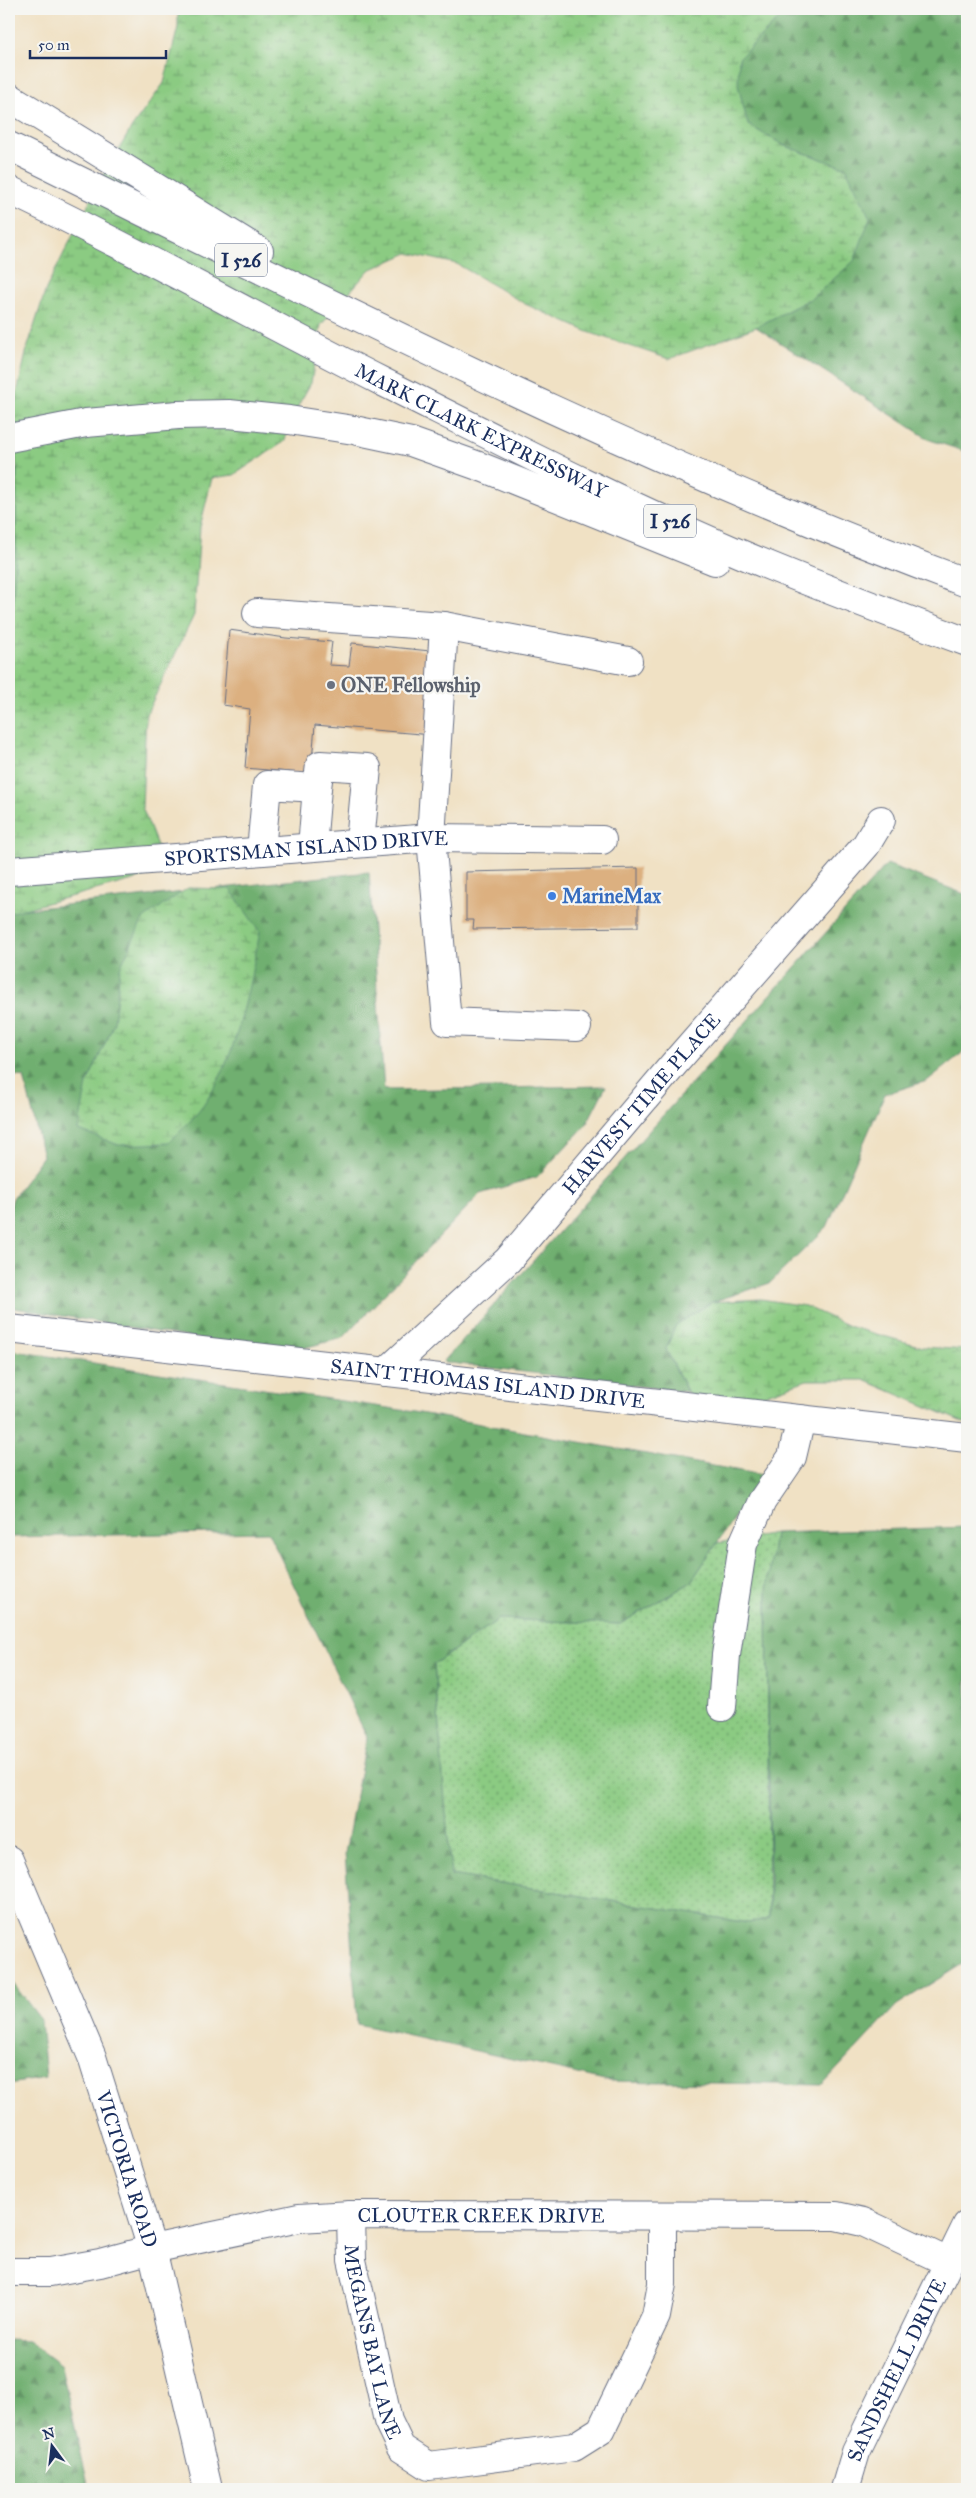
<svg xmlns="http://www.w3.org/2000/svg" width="976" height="2498" viewBox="0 0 976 2498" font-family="'IM FELL Great Primer',serif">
<defs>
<pattern id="grass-dots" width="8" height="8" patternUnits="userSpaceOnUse" patternTransform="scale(1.25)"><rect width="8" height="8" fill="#8bcb82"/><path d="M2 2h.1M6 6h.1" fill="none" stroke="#71a56e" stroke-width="1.8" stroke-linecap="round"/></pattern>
<pattern id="forest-firs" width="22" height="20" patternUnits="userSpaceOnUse" patternTransform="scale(1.25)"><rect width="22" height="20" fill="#70af70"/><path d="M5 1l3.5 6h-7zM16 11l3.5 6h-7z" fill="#5b8f5f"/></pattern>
<pattern id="wetland-marsh" width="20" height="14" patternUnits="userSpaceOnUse" patternTransform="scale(1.25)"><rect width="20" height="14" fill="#8bcb82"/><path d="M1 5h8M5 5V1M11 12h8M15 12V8" fill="none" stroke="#71a56e"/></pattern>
</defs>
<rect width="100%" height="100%" fill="#f6f6f2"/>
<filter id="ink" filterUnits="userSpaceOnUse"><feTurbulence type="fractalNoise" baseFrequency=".02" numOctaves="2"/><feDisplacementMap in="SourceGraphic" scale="10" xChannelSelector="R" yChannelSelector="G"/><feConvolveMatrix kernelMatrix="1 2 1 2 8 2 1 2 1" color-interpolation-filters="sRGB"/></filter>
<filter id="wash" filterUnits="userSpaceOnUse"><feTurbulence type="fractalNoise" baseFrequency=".0096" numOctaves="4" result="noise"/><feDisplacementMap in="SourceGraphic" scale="20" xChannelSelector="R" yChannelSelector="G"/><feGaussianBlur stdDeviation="1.12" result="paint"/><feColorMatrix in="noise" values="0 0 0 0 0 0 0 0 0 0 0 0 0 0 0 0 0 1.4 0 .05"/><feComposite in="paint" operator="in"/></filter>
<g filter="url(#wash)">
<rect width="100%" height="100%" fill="#f0e1c4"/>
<path fill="url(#grass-dots)" stroke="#537d70" d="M775 1533 767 1591 769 1918 749 1923 450 1875 434 1664 499 1619 620 1624 690 1583 717 1543Z"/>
<path fill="url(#forest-firs)" stroke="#466f67" d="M793 9H967V452L930 440 756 327 812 298 846 168 785 146 748 125 737 84 739 58 787 11Z
M17 469C16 519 20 572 9 620V472Z
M887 864 967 895V1049L927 1081 885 1094 827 1227 770 1283 712 1302 676 1325 666 1349 687 1392 443 1362Z
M369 872 384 1090 606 1086 586 1125 537 1177 480 1194 343 1338 283 1353 9 1307V1212L13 1198 43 1156 24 1077 9 1075V911Z
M9 1350 414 1412 763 1475 690 1583 620 1624 499 1619 434 1664 451 1875 749 1923 769 1918 770 1879 767 1591 775 1533 967 1527V1961L897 2005 822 2085 609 2081 357 2024 345 1853 367 1737 268 1532 9 1537Z
M9 1978 41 2020 46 2078 9 2084Z
M9 2340 28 2341 61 2366 89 2489H9Z"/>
<path fill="url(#wetland-marsh)" stroke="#537d70" d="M178 9H793L787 11 739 58 738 85 748 125 785 146 846 168 870 218 854 261 812 298 756 327 669 359 588 332 525 304 457 264 408 253 369 270 321 325 311 383 299 404 284 442 234 475 212 478 200 527 194 615 146 715 142 807 167 871 9 913V620L13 603 16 551 17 469 11 419 27 349 46 289 99 183 132 127 164 83 178 27Z
M188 888 230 889 260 932C248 990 239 1050 207 1100 197 1116 181 1130 168 1143L119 1145 78 1130 87 1084 114 1023 120 968 143 919Z
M761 1299 805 1306 851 1327 923 1347 967 1350V1424L864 1380H807L741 1403 691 1399 666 1349 676 1325 712 1302Z"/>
<g id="blocks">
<path fill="#dcb080" d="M229 630 286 638 332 642 329 665 349 666 352 643 440 652 432 735 315 725 311 774 245 768 250 709 223 705Z
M638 868V927L473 929 474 920H466V872Z"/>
</g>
</g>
<g filter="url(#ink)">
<use href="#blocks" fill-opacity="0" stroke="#666d82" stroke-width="1"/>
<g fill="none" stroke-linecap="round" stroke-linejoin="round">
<g stroke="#666d82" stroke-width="30">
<g id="minor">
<path d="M257 613 444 626"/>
<path d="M312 847 317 788"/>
<path d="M261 851 267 785 317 788 320 765 367 768 360 843"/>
<path id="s1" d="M9 871 431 838 602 840"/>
<path d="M577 1027 447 1022 431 838 444 626 628 661"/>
<path id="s2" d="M386 1372 508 1260 674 1064 866 845 881 820"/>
<path d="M722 1707 726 1655 743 1544 762 1501 792 1457 801 1419"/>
<path id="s3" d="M9 1860 92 2057 152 2249 208 2489"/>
<path id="s4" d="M351 2215 352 2260 388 2421 401 2448 429 2466 574 2447 601 2430 656 2316 662 2284V2216"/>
<path id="s5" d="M9 2272H50L100 2263 152 2249 299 2218 351 2215 836 2216 863 2222 948 2262"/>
<path id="s6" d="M845 2489 856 2452 967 2225"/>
</g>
</g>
<g stroke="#666d82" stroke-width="30">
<g id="major">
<path id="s7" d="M9 1329 967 1438"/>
</g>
</g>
<g stroke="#666d82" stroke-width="30">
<g id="highway">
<path d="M9 97 259 251"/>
<path d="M9 146C324 300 637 461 967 583"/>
<path id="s8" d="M9 190C136 250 258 319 383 382 499 440 615 500 734 551 811 584 889 613 967 642"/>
<path d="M9 438 86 423 178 415 229 414 289 420 354 430 411 442 484 468 715 561"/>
</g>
</g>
<use href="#minor" stroke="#fff" stroke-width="28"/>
<use href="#major" stroke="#fff" stroke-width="28"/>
<use href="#highway" stroke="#fff" stroke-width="28"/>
</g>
</g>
<circle fill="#6b7280" stroke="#f6f6f2" stroke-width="2" cx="331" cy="685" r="5"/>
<circle fill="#3f7fe0" stroke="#f6f6f2" stroke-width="2" cx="552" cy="896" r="5"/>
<g text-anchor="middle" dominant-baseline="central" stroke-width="4.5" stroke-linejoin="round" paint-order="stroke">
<g fill="#f6f6f2" stroke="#5d6b8a" stroke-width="1">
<rect x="215" y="243.5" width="52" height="33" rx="4"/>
<rect x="644" y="504.5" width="52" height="33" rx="4"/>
</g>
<g font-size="19" font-weight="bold" fill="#1b2f5e">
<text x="241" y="260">I 526</text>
<text x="670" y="521">I 526</text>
</g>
<g font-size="20" fill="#1b2f5e" stroke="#f6f6f2">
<text stroke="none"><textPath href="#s8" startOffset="530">MARK CLARK EXPRESSWAY</textPath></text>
<text stroke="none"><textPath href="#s1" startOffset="298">SPORTSMAN ISLAND DRIVE</textPath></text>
<text stroke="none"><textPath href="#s2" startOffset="371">HARVEST TIME PLACE</textPath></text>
<text stroke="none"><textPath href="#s7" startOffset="482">SAINT THOMAS ISLAND DRIVE</textPath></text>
<text stroke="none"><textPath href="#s3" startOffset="331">VICTORIA ROAD</textPath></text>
<text stroke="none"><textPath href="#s5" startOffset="478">CLOUTER CREEK DRIVE</textPath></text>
<text stroke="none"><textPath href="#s4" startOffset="129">MEGANS BAY LANE</textPath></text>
<text stroke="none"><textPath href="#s6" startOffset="130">SANDSHELL DRIVE</textPath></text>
</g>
<g font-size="20" font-weight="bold" fill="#5b616d" stroke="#f6f6f2" text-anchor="start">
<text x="341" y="685">ONE Fellowship</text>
</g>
<g font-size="20" font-weight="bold" fill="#366cbe" stroke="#f6f6f2" text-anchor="start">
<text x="562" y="896">MarineMax</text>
</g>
</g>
<rect width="976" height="2498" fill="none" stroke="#f6f6f2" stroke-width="30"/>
<g transform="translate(52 2446) rotate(345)" stroke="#f6f6f2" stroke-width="4" paint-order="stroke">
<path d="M0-4L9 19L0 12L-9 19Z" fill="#1b2f5e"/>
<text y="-8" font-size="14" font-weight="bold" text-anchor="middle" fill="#1b2f5e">N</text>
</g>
<path d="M30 50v8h136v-8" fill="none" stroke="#1b2f5e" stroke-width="2.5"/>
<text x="38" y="50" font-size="15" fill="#1b2f5e" stroke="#f6f6f2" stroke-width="4" paint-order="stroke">50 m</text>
</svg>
